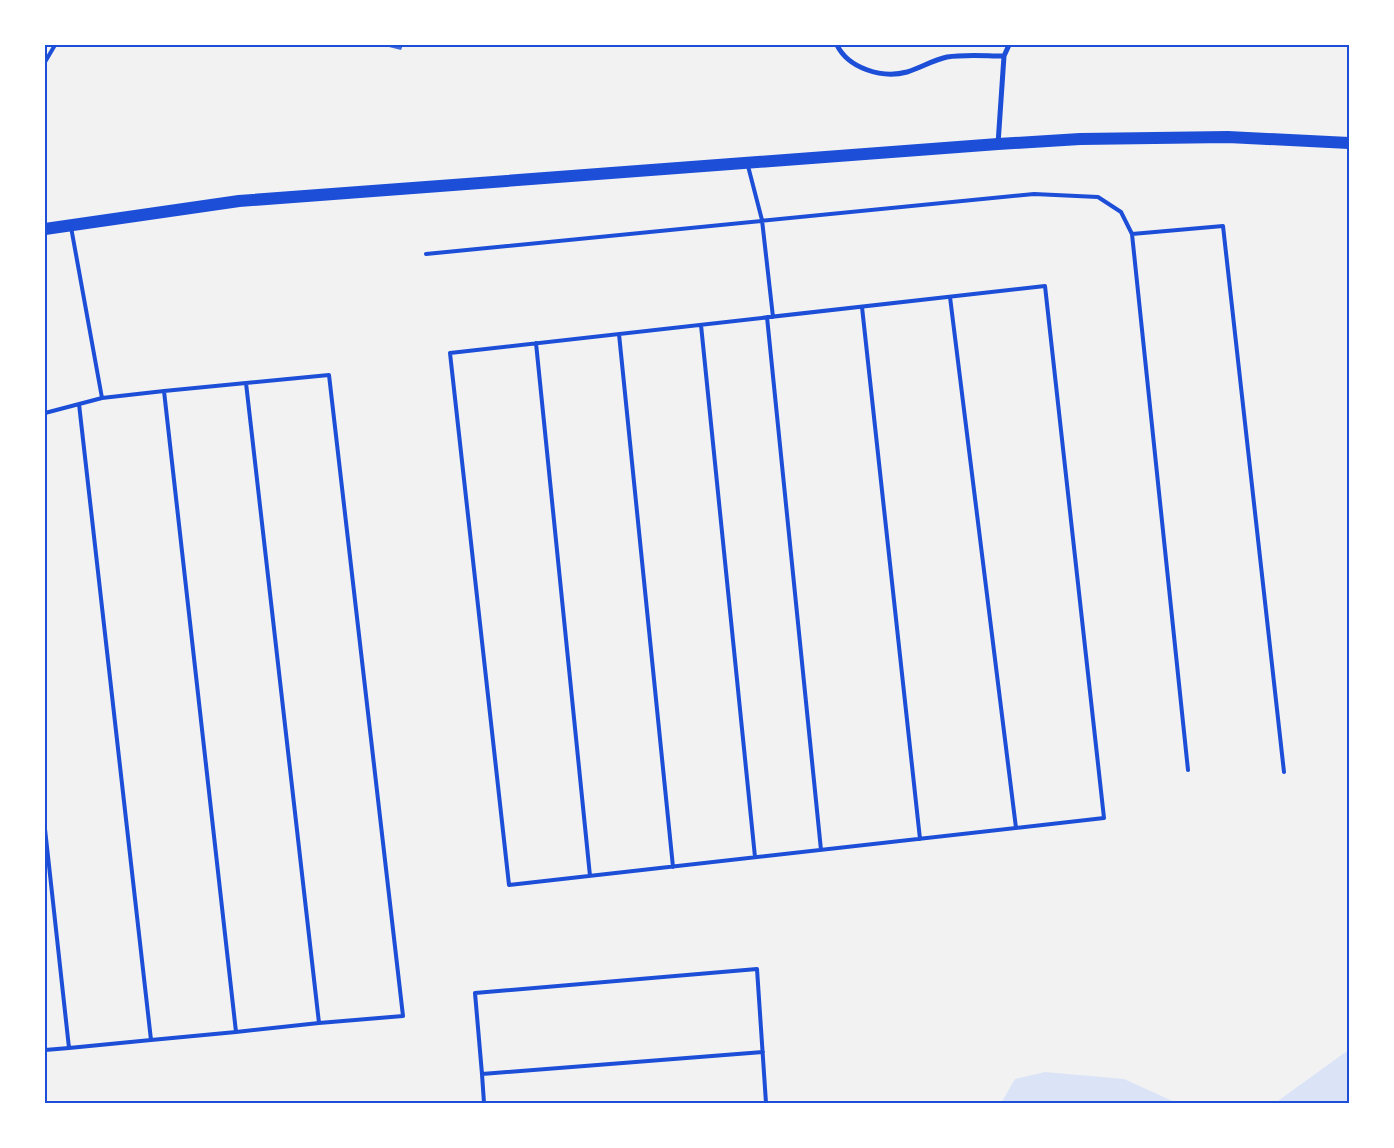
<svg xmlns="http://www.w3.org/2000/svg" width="1394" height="1148" viewBox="0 0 1394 1148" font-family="'Golos Text',sans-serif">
<rect width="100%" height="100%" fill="#f2f2f2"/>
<path fill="#dbe4f7" d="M1349 1050V1103H1275L1340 1056Z
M1045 1072 1124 1079 1177 1103H1001L1015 1079Z"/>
<path fill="#3d67dc" d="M381 45H403L401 50Z"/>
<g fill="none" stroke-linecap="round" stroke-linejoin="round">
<path stroke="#1d4ed8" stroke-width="4" d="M45 62 55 45
M748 166 762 220 773 317
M1132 234 1223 226 1284 772
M426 254 1034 194 1098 197 1121 212 1132 234 1188 770
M1045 286 1104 818 509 885 450 353Z
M950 297 1016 828
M862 307 920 839
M767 317 821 850
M701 325 755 857
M619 334 673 867
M536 343 590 876
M246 383 329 375 403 1016 319 1023
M164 391 246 383 319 1023 236 1032
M102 398 164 391 236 1032 151 1040
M45 413 102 398 71 227
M45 829 69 1048 45 1050
M69 1048 151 1040 79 404
M763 1052 482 1074 475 993 757 969 766 1103
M482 1074 484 1103"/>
<path stroke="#1d4ed8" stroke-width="5" d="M837 45C848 68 882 79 907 72 920 68 933 60 947 57 965 54 986 56 1004 56
M998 144 1004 56 1009 45"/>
<path stroke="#1d4ed8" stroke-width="12" d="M45 229 239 201 998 144 1080 139 1228 137 1349 143"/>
</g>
<rect width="1394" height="1148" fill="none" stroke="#ffffff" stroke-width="92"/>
<rect x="46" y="46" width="1302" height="1056" fill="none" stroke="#1d4ed8" stroke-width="2"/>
</svg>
